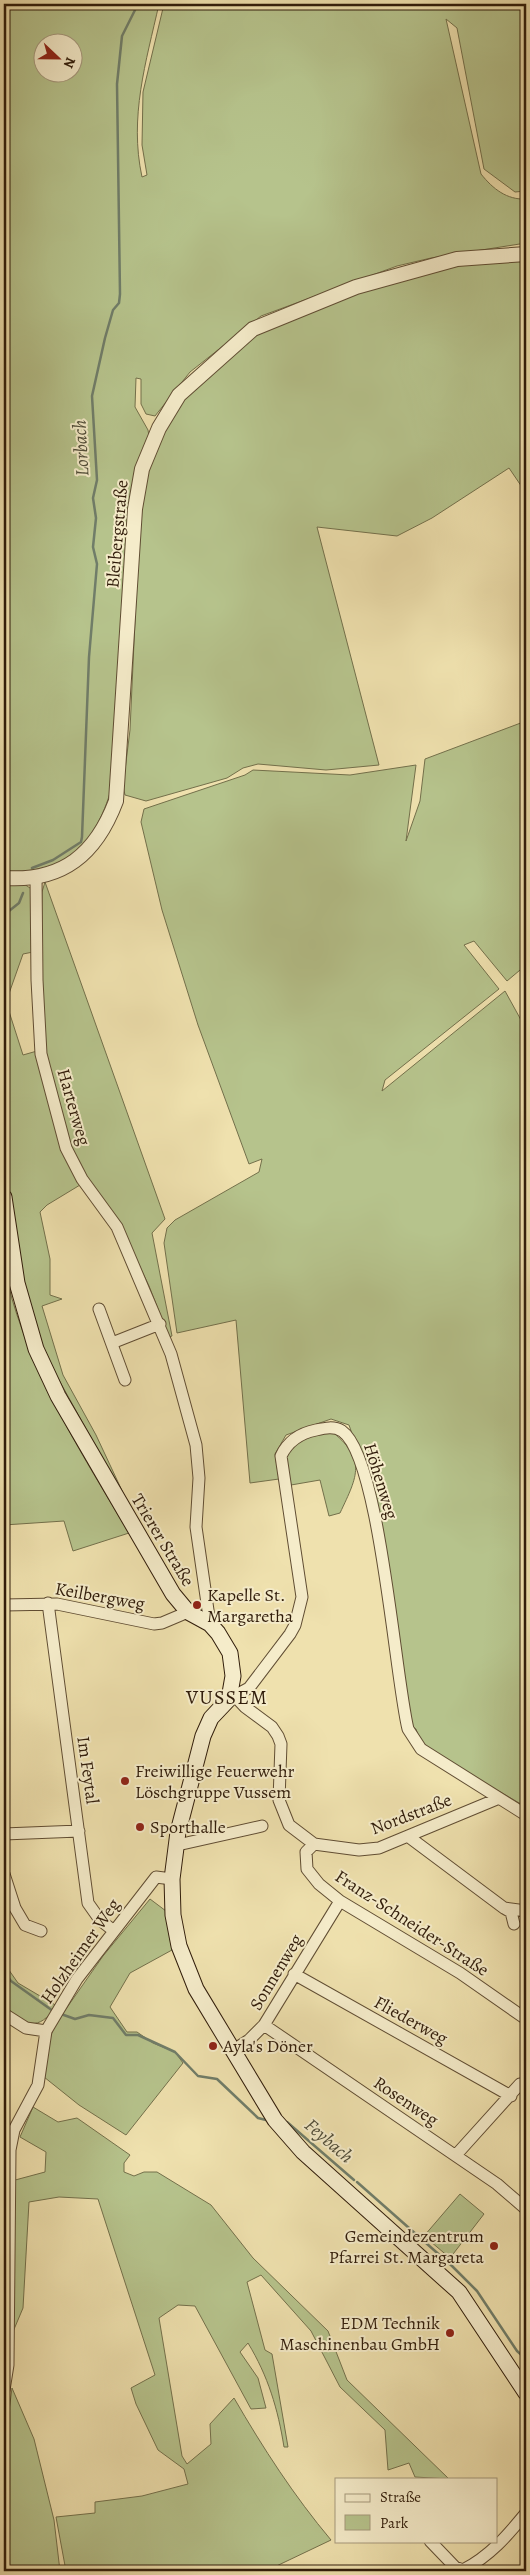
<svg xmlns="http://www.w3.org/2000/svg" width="530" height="2575" viewBox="0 0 530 2575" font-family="Alegreya,serif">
<rect width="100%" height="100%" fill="#efe1ae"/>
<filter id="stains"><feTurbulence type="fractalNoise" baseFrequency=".004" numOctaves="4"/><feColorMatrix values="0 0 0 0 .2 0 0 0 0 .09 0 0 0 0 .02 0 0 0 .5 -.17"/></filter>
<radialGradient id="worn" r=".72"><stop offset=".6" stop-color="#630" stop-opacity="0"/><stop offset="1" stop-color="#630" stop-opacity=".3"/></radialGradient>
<path fill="#b6c38c" stroke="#73704b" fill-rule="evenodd" d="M4 4H159C146 62 129 117 142 177L147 175 142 145 143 92 164 4H526V191L515 192 484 169 457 28 446 19 481 174C493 189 507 200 526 199V243L431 258 397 266 261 316 190 372 155 416 146 414 141 404V379L136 378 135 407 148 430 149 436 132 485 128 512 113 783C97 842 68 875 4 871ZM42 42H72V72H42Z
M526 256V493L509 468 432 518 397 536 317 527 379 765 326 770 258 764 243 768 227 778 146 801 125 795 123 786 130 730 140 511 148 470 165 430 187 394 253 337 303 313 402 278 482 261Z
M526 721V965L507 981 474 941 464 945 499 989 385 1080 382 1091 505 991 526 1029V1807L447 1761 420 1741 416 1729 411 1726 375 1499 349 1425 331 1419 286 1435 275 1454 279 1479 250 1483 236 1320 177 1333 164 1243 167 1228 175 1220 259 1172 262 1159 249 1164 198 1025 162 910 141 822 144 809 245 775 253 770 350 775 416 765 406 841 420 801 425 759Z
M45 882 165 1219 152 1233 172 1336 169 1337 149 1286 121 1227 93 1190 70 1148 44 1051 40 974 42 892Z
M4 883 24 884 33 890V952L23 954 6 1002 23 1055 37 1051 80 1185 47 1205 40 1212 50 1259V1295L62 1299 42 1306 63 1375 96 1435 132 1512 38 1342 23 1283 4 1171Z
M4 1227C7 1248 6 1279 12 1299 37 1384 84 1458 129 1533L73 1551 64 1521 4 1525Z
M330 1430C367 1459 358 1475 340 1513L329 1516 320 1480 291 1485 285 1456 292 1443Z
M150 1899 166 1911 172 1950 130 1973 110 2007 127 2032H137L153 2043 175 2052 183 2063 126 2135 79 2105 44 2077 46 2052 54 2026 103 1956Z
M4 1963 18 1983 57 2006C36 2033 29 2024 4 2009Z
M33 2107 58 2122 77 2118 130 2155 124 2163V2172L134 2176 144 2172H157L211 2205 253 2258 328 2331 347 2380 449 2479 415 2477 409 2463 388 2470 385 2430 340 2387 311 2331 261 2275 247 2282 265 2350 272 2354 288 2447H284C278 2409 268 2376 248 2343L240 2352 258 2378 266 2408 251 2409 195 2306 178 2305 159 2318 182 2456 187 2464 211 2444 210 2424 234 2398C263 2448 294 2496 331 2540L266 2571H66L56 2517 95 2513V2502L142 2496 188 2484 184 2469 158 2450 136 2404 131 2388 155 2375 98 2199 59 2197 29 2202 23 2308 4 2353V2183L45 2172 46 2152 20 2137Z
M460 2194 484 2214 450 2258 424 2236Z
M12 2388 34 2439 54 2520 60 2571H4V2449Z"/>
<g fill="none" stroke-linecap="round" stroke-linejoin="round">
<path stroke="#707d69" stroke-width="2.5" d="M32 868 53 860 81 842 82 837 89 657 97 564 93 547 96 518 93 498 97 480 92 396 105 338 113 310 119 303 120 294 117 84 122 36 138 4
M4 915 19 903 23 893
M4 1972 11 1981 53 2011
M61 2014 75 2019 89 2015 113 2018 126 2035H138L175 2052 198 2076 217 2079 258 2118 266 2120
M287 2122 354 2180
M357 2182 452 2266 477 2291 517 2351 526 2359"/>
<g stroke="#604d33" stroke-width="13">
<path id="minor" d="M36 877 37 980 41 1054 66 1148 82 1179 117 1227 171 1354 196 1445 199 1478 196 1527 210 1624
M99 1309 125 1380
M112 1343 160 1324
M48 1603 88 1903 100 1920 114 1931
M4 1605 57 1604 154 1624 162 1623 188 1612
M231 1692 245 1707 272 1727 278 1736 281 1744 279 1800 289 1825 314 1844 359 1850 379 1848 497 1799
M236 1695 249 1688 290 1634 295 1625 302 1597 281 1456C288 1441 301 1433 316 1430 325 1428 334 1426 342 1431 380 1457 395 1677 408 1729L421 1749 526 1815
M4 1834 79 1831
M409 1837 504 1908 526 1911
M176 1843 182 1844 262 1826
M314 1844 306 1852 307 1869 319 1884 340 1901 460 1973 526 2019
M4 1874 15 1908 25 1925 41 1931
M504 1908 511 1912 514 1924
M294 1974 511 2096
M4 2014 26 2028 46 2031
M264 2025 497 2184 526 2209
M232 2051 249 2040 264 2025 340 1901
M456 2155 520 2084
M4 2390 8 2365 10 2150 14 2130 38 2085 46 2031 77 1979 156 1877 172 1879
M430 2541 455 2567 463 2570C490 2556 507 2536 526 2513"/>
</g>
<g stroke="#604d33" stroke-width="16">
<path id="tertiary" d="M4 878C63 882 96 854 116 801L135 509 142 469 159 428 179 395 253 329 356 287 457 259 526 254"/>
</g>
<g stroke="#301c0a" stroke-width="17">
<path id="secondary" d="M4 1197 17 1283 36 1349 58 1396 173 1594 188 1612 210 1624 218 1633 230 1653 233 1676 229 1699 211 1718 203 1736 178 1832 172 1879 173 1915 179 1946 196 1989 275 2120 303 2152 459 2292 526 2393"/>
</g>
<use href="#minor" stroke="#f5ecca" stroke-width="11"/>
<use href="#tertiary" stroke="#f5ecca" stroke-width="14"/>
<use href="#secondary" stroke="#f5ecca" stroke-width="15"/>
</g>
<g fill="#8f2418" stroke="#f5ecca" stroke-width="2">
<circle cx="197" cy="1605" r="5"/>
<circle cx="125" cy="1781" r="5"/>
<circle cx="140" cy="1827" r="5"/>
<circle cx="213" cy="2046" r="5"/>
<circle cx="494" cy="2246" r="5"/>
<circle cx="450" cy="2333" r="5"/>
</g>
<g text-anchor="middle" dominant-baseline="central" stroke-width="4" stroke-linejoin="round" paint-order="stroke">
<g font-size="18" fill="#301c0a" stroke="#f5ecca">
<text transform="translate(117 534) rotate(-85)">Bleibergstraße</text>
<text transform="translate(74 1107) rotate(74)">Harterweg</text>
<text transform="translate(381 1481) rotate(73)">Höhenweg</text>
<text transform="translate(163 1540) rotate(59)">Trierer Straße</text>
<text transform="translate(100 1596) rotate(10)">Keilbergweg</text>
<text transform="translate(88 1770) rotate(82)">Im Feytal</text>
<text transform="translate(411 1814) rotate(-21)">Nordstraße</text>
<text transform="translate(412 1923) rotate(33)">Franz-Schneider-Straße</text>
<text transform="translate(80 1951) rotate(-55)">Holzheimer Weg</text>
<text transform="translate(276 1972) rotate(-59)">Sonnenweg</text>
<text transform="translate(411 2020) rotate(29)">Fliederweg</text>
<text transform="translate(406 2101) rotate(34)">Rosenweg</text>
</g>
<g font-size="18" fill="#301c0a" stroke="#f5ecca" text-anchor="start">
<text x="207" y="1595">Kapelle St.<tspan x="207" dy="21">Margaretha</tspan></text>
<text x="135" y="1771">Freiwillige Feuerwehr<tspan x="135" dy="21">Löschgruppe Vussem</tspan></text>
<text x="150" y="1827">Sporthalle</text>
<text x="223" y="2046">Ayla's Döner</text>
<text x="484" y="2236" text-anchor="end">Gemeindezentrum<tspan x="484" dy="21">Pfarrei St. Margareta</tspan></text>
<text x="440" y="2323" text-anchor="end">EDM Technik<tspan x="440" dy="21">Maschinenbau GmbH</tspan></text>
</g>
<g font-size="19" font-style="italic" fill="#504d39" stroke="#f5ecca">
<text transform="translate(81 448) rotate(-93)">Lorbach</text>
<text transform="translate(329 2141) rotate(41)">Feybach</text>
</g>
<g font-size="20" letter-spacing="1" fill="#301c0a" stroke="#f5ecca">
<text x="227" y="1697">VUSSEM</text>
</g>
</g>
<rect width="530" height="2575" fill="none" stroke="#efe1ae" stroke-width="20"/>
<rect x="5" y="5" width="520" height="2565" fill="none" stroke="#301c0a" stroke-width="2.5"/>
<rect x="10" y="10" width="510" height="2555" fill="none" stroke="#301c0a"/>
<rect x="335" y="2478" width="162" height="65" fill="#f5ecca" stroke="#a6997d"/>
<rect x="345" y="2494" width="25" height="8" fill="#f5ecca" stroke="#a6997d"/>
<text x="380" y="2502" font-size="15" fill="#301c0a">Straße</text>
<rect x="345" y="2515" width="25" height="15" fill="#b6c38c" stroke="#a6997d"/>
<text x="380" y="2528" font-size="15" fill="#301c0a">Park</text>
<g transform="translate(58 58) rotate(112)"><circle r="24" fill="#f5ecca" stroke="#a6997d"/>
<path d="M0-4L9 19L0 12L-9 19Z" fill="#8f2418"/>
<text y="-8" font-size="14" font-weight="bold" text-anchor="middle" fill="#301c0a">N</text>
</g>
<rect width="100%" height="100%" filter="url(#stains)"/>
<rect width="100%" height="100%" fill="url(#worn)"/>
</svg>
